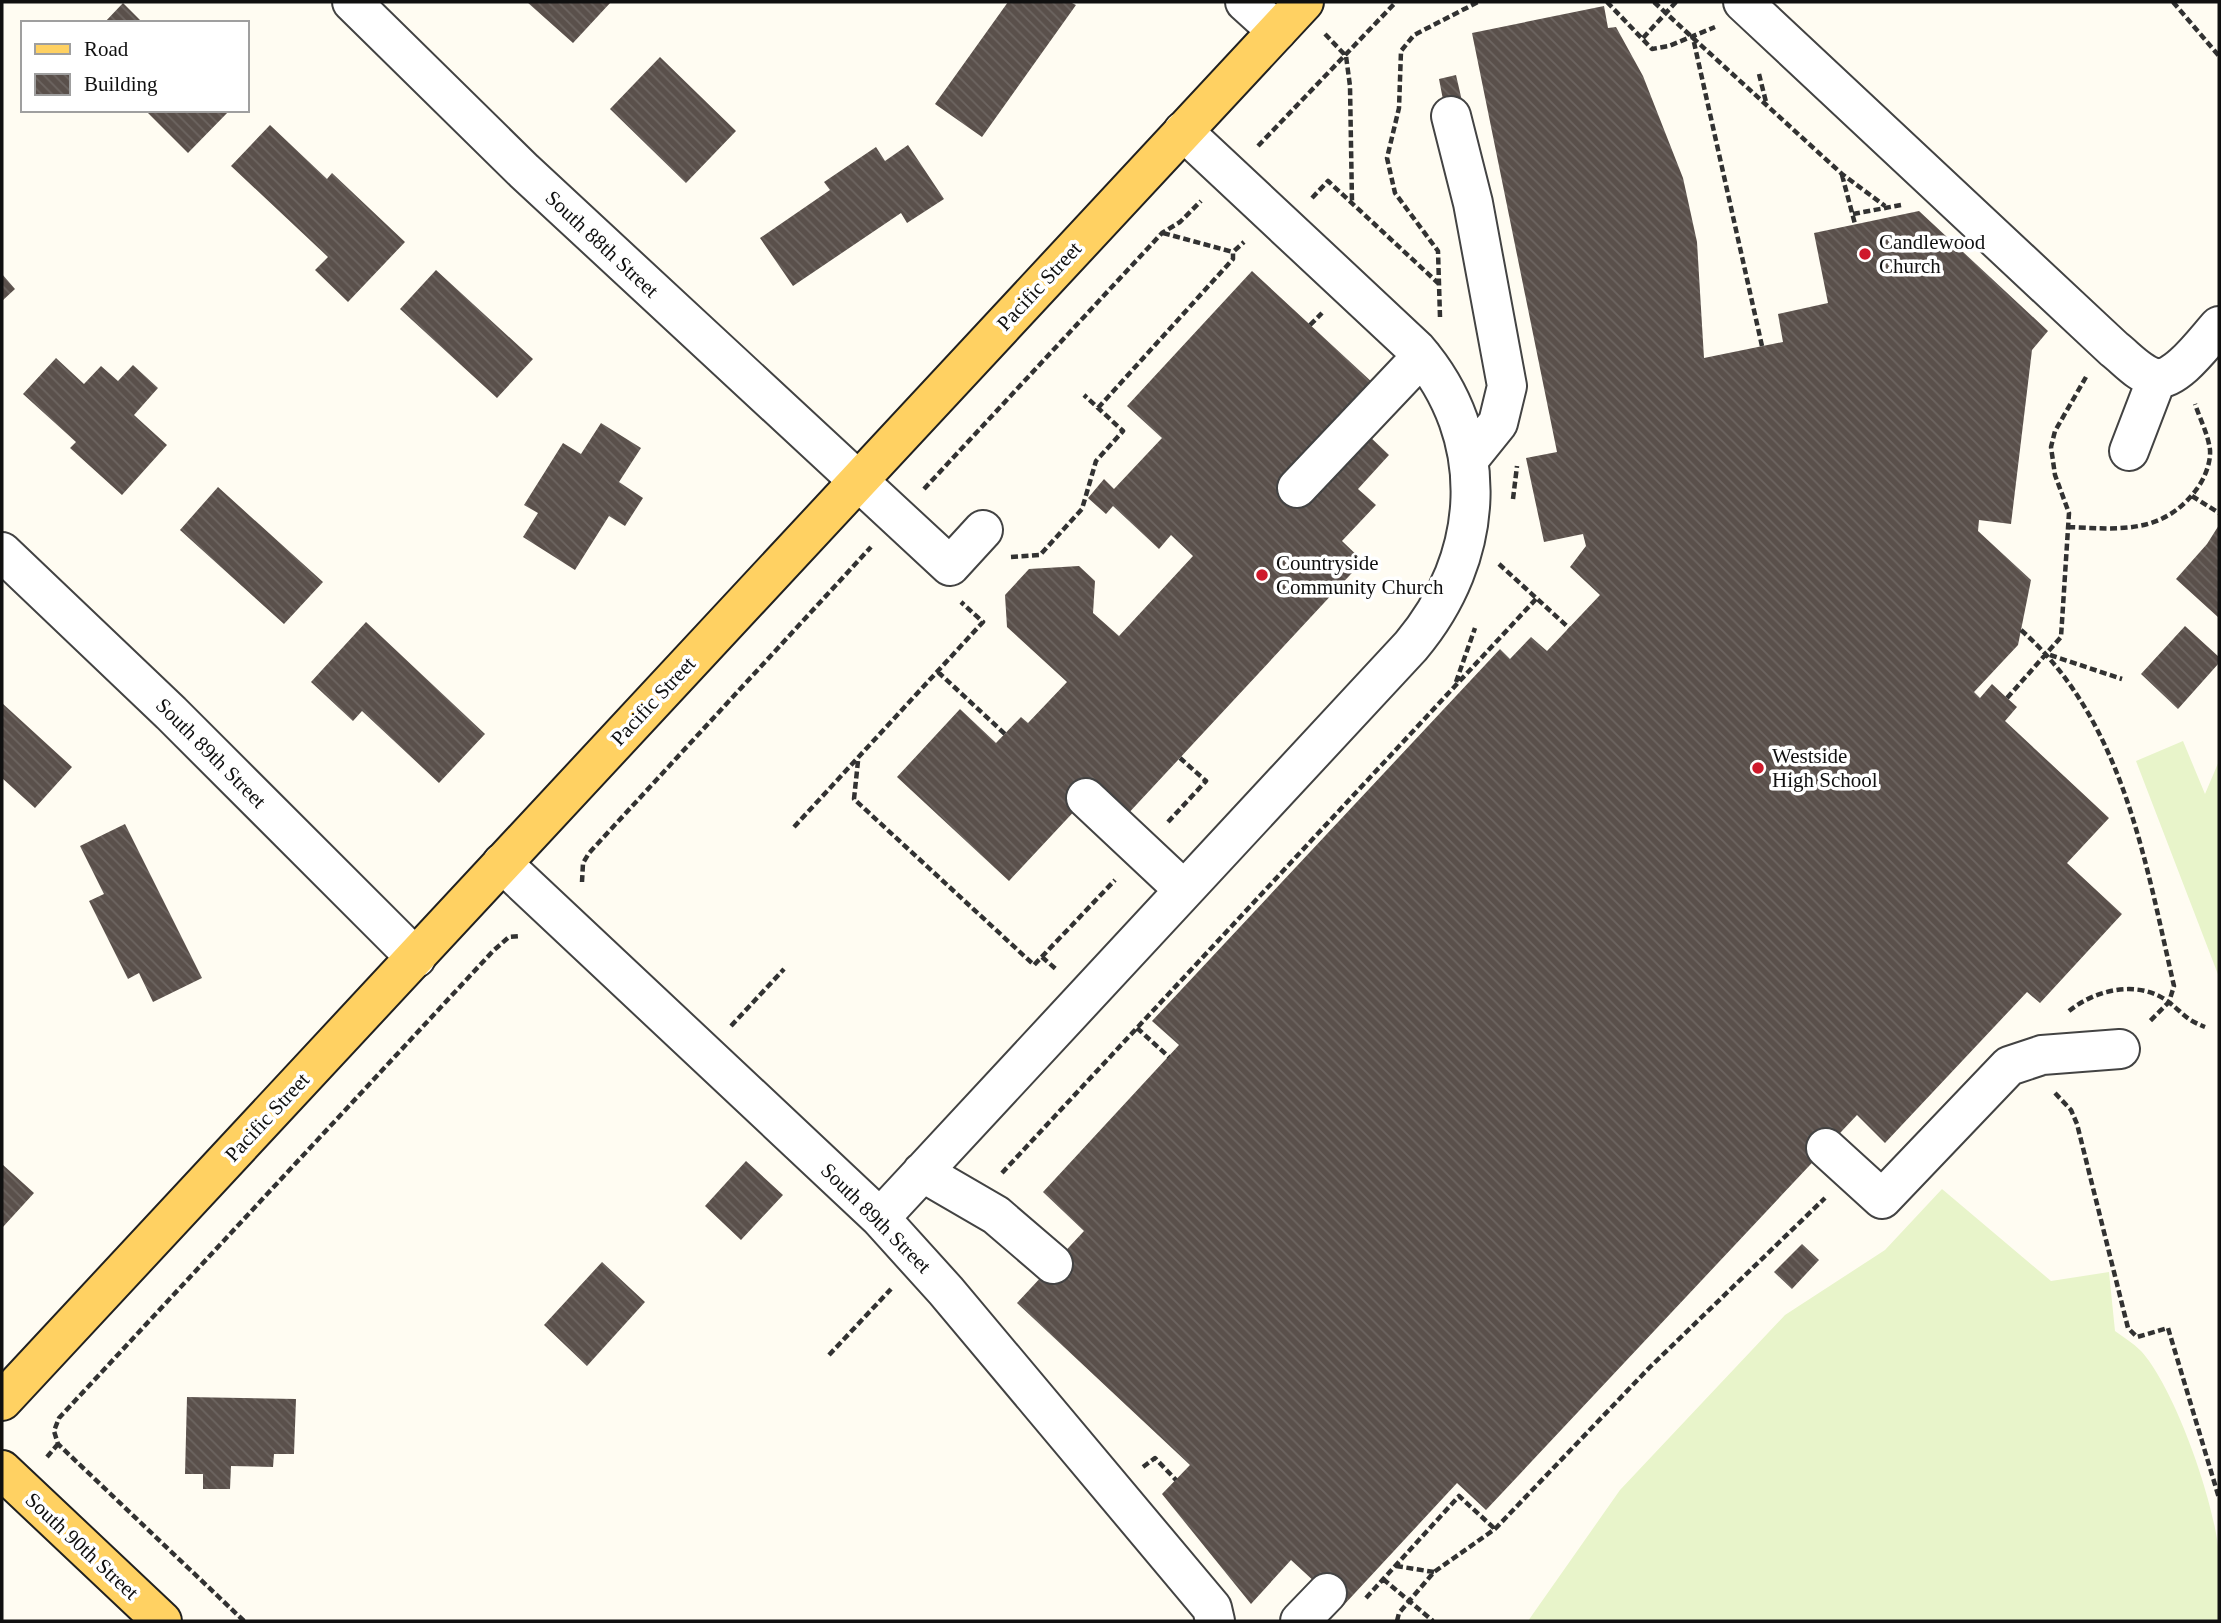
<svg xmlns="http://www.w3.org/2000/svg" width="2221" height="1623" viewBox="0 0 2221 1623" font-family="Georgia,serif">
<defs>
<pattern id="building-back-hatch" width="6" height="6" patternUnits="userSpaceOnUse" patternTransform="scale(1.75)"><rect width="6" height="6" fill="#5a504b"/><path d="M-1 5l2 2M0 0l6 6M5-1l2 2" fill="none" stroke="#6d6561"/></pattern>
</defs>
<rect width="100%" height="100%" fill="#fffcf2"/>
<path fill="#e8f4ca" d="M2183 741 2205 794 2219 761V977L2136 761Z
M1942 1189 2051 1281 2109 1272 2115 1331C2123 1337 2133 1343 2141 1351 2175 1388 2216 1505 2219 1556 2221 1578 2219 1600 2219 1621H1528L1620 1490 1785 1315 1885 1250Z"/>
<path fill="url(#building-back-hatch)" d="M527 2H611L573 43Z
M1008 2H1070L1076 5 982 137 935 104Z
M123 3 143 23H104Z
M1604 6 1608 28 1616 27 1643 76 1683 178 1697 242 1704 358 1783 342 1778 314 1828 303 1814 233 1919 211 2048 331 2032 350 2011 524 1979 520 1978 531 2031 580 2018 645 1974 692 1980 698 1992 684 2007 698 2017 707 2005 721 2109 818 2067 863 2122 914 2040 1003 2027 992 1885 1143 1857 1115 1486 1510 1457 1483 1342 1607 1291 1560 1251 1604 1162 1494 1190 1465 1017 1303 1084 1231 1043 1192 1179 1045 1152 1021 1500 649 1510 659 1531 637 1547 651 1600 595 1570 567 1586 546 1583 534 1544 542 1526 458 1557 452 1472 33Z
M660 57 736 131 686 183 610 109Z
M1456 75 1462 101 1444 105 1439 79Z
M145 110H230L188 153Z
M270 125 327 179 332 173 405 242 348 302 315 270 328 257 231 166Z
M908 145 944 199 907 223 901 213 793 286 760 238 830 190 824 182 876 147 885 161Z
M436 270 533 359 497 398 400 309Z
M1252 271 1374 384 1367 434 1389 455 1358 489 1376 505 1342 541 1363 561 1125 817 1095 789 1009 881 897 777 960 709 996 743 1021 717 1028 723 1067 682 1007 627 1005 595 1029 569 1079 566 1095 581 1093 613 1119 636 1193 556 1171 535 1159 549 1113 506 1106 514 1088 498 1104 479 1114 489 1162 438 1127 406Z
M2 274 15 289 2 301Z
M56 358 84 384 101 366 118 381 133 365 158 388 134 415 167 445 122 495 70 448 76 442 23 394Z
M601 423 641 448 619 482 643 498 625 526 609 516 575 570 523 537 538 513 524 505 563 443 581 454Z
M218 487 323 582 284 624 180 530Z
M2219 525V618L2176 579 2207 544Z
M366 622 485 734 439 783 362 711 353 721 311 682Z
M2185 626 2219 657V663L2178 709 2141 674Z
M2 703 72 767 35 808 2 778Z
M125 824 202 978 153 1002 139 973 128 979 89 901 104 894 80 846Z
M746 1161 783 1195 741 1240 705 1206Z
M2 1164 34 1193 2 1228Z
M1802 1244 1819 1260 1792 1289 1774 1272Z
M602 1262 645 1302 587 1366 544 1325Z
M187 1397 296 1399 294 1454H274L273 1467 231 1466 230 1489H203V1474H185Z"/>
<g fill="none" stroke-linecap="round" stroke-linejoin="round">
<g stroke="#434343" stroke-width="42">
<path id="minor" d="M352 2 524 171 950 566 983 530
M1245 2 1277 31
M1743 2 2114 349C2126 358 2140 375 2156 378 2176 382 2206 340 2219 326
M1451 116 1473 203 1507 386 1498 423 1469 459
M2129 451 2157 378
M1297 488 1422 356
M2 552 171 713 416 958
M1086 798 1184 890
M502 863 880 1218 946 1291 1212 1608 1215 1621
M1826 1148 1882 1199 2009 1066 2042 1055 2120 1049
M922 1172 996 1215 1053 1264
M880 1218 1411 646C1486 557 1493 438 1416 349L1183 131
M1300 1621 1327 1593"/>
</g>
<g stroke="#212121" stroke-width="42">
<path id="major" d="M2 1401 1304 2
M2 1470 162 1621"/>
</g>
<path stroke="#323232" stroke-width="4.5" stroke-dasharray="7 3.5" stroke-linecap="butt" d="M1607 2 1652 49 1669 46 1715 27
M1654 2 1693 38
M2173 2 2219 56
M1325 34 1346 56 1350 86 1352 202
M1643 38 1676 2
M1759 74 1766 102
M1258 146 1396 2
M1842 175 1855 224
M1312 198 1328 181 1438 283
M1853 214 1901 205
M1163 233 1233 252
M1440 317 1438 251 1395 193 1387 158 1399 108 1401 51 1414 35 1478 2
M1310 325 1322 313
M1762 346 1693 38 1842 174 1885 206
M1098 408 1233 259V252L1244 242
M924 489 1162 233 1180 222 1201 201
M2192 496 2219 513
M1513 499 1517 466
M2068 527C2118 529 2162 535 2196 490 2204 480 2211 463 2210 450 2208 434 2200 419 2195 404
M1011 557 1040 555 1082 509 1096 461 1123 431 1084 395
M1499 564 1569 628
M2021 630C2123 720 2145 860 2174 986L2169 1002 2149 1022
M2050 655 2122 679
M938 672 1005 734
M1456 682 1475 628
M2007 698 2061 637 2069 513 2055 475 2051 447 2055 431 2086 377
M858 761 854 799 1034 965 1115 880
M1168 822 1206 781 1180 758
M794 827 983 622 961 602
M582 882 583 863 589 853 871 547
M1042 957 1057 970
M2069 1011C2096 989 2140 979 2170 1003 2185 1015 2185 1019 2205 1027
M731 1026 784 969
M1137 1028 1169 1057
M2055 1093 2071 1110 2077 1124 2128 1328 2137 1337 2168 1328 2219 1498
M1002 1173 1536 599
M829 1355 891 1289
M47 1457 58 1444
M1143 1467 1155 1458 1176 1480
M1396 1566 1434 1572
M1383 1579 1433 1621
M1366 1598 1459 1496 1495 1529
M244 1621 58 1444 54 1431 59 1418 493 951 509 937 521 936
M1397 1621 1399 1613 1434 1572 1495 1529 1649 1368 1825 1198"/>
<use href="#minor" stroke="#fff" stroke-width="38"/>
<use href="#major" stroke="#ffd162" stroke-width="38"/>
</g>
<g fill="#ce192b" stroke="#fff" stroke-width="2.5">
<circle cx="1865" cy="254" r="7"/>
<circle cx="1262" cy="575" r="7"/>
<circle cx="1758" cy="768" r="7"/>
</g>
<g text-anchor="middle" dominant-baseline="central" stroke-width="7" stroke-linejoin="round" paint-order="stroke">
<g font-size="21" fill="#101010" stroke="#fff" text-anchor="start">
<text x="1879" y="242">Candlewood<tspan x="1879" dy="24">Church</tspan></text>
<text x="1276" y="563">Countryside<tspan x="1276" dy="24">Community Church</tspan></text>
<text x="1772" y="756">Westside<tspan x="1772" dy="24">High School</tspan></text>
</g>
<g font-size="21" fill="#101010" stroke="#fff">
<text transform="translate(602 244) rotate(43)">South 88th Street</text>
<text transform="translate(1039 286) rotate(-47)">Pacific Street</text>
<text transform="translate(653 701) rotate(-47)">Pacific Street</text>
<text transform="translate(211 753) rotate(45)">South 89th Street</text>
<text transform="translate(267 1117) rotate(-47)">Pacific Street</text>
<text transform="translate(876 1218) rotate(45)">South 89th Street</text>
<text transform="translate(82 1546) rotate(43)">South 90th Street</text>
</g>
</g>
<rect width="2221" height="1623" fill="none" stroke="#101010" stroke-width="7"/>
<rect x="21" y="21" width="228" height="91" fill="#ffffff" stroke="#9f9f9f" stroke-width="2"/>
<rect x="35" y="44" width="35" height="10" fill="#ffd162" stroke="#9f9f9f" stroke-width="2"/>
<text x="84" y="56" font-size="21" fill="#101010">Road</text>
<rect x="35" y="74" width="35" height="21" fill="url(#building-back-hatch)" stroke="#9f9f9f" stroke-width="2"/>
<text x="84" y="91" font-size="21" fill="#101010">Building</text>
</svg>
